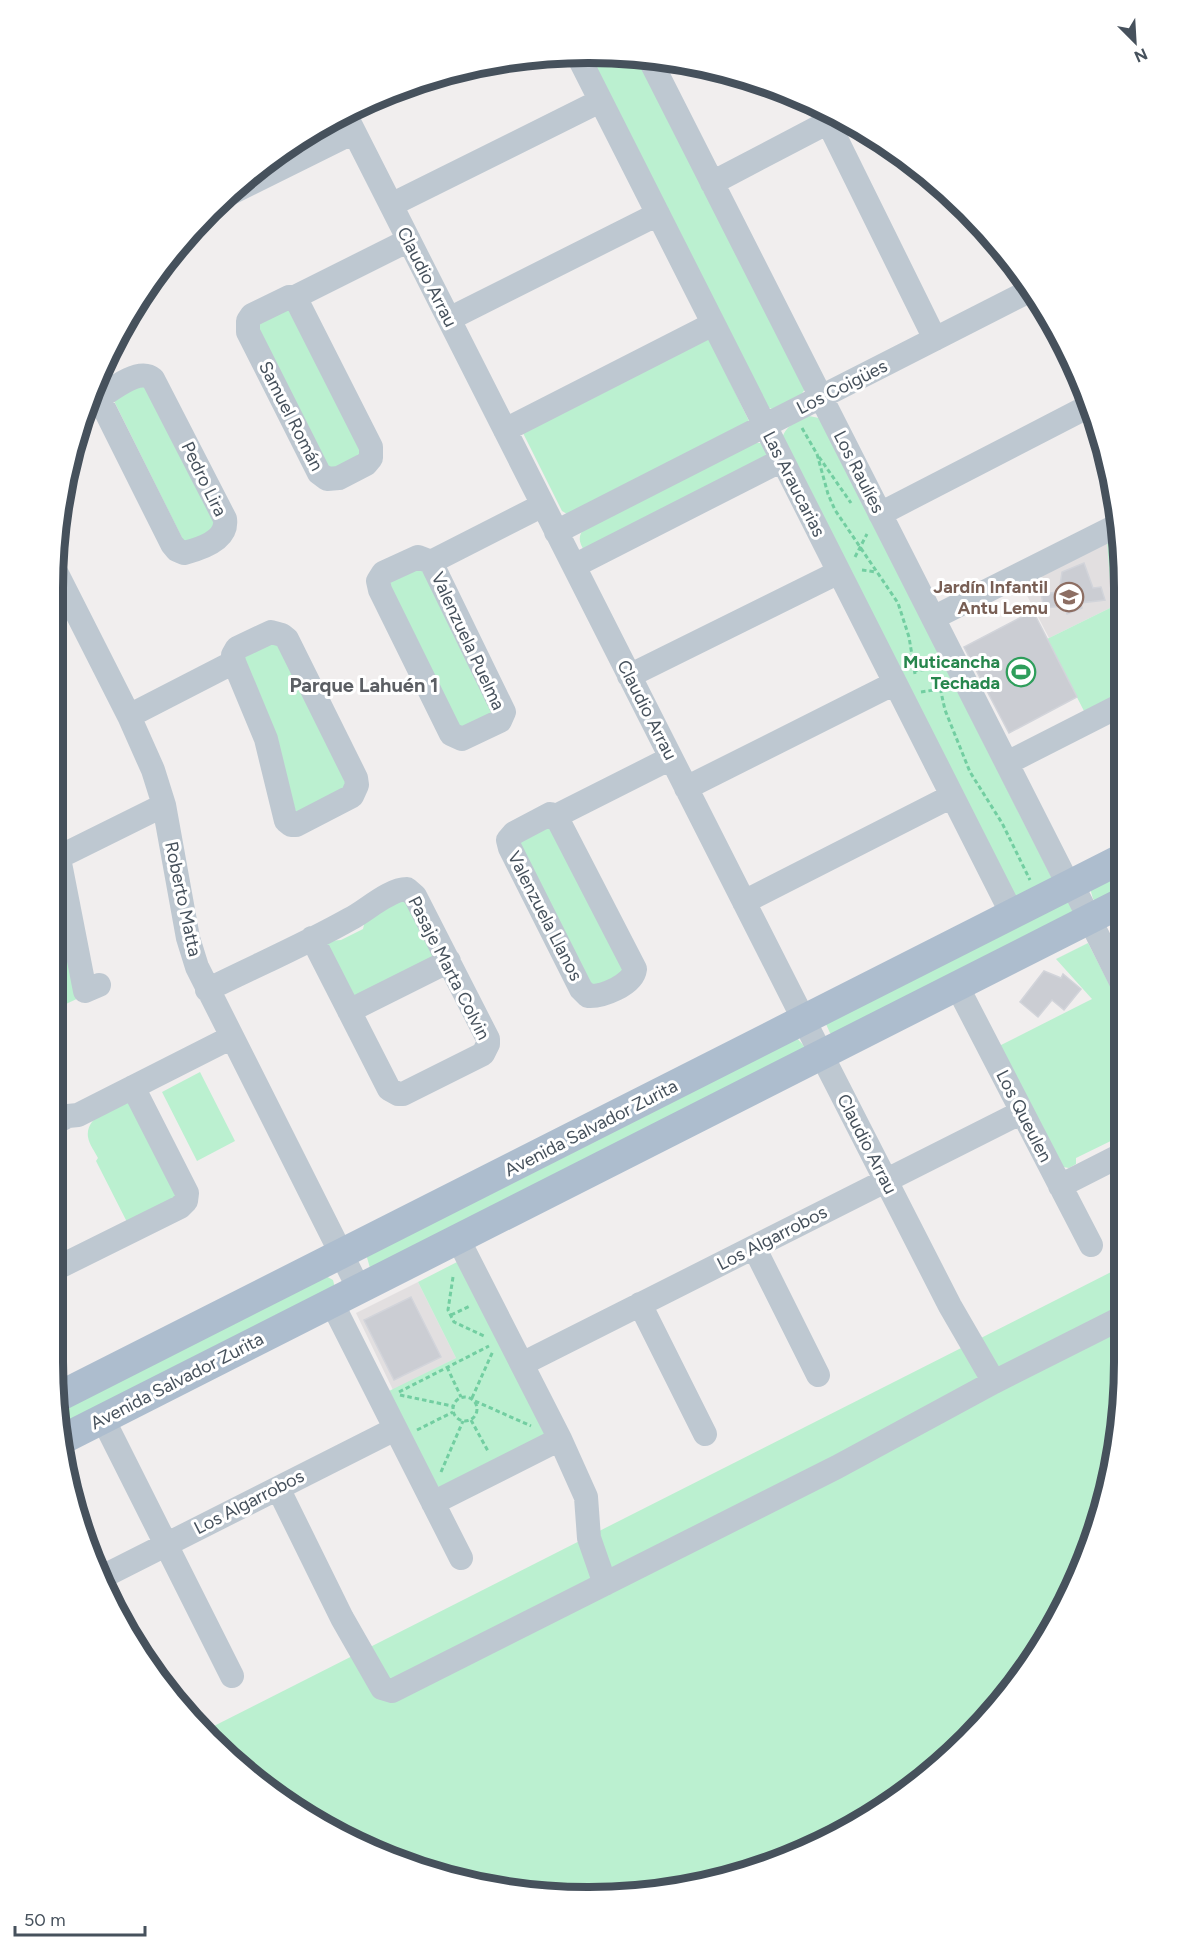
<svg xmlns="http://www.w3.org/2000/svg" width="1177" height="1950" viewBox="0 0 1177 1950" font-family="Figtree,sans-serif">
<rect width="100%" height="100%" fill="#f1eeee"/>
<path fill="#e2dfe0" d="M1107 542 1112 607 1049 638 1022 586Z
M418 1282 456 1358 393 1390 356 1313Z"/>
<path fill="#bbf0d0" d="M588 53 640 58 805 389 801 395 772 409 764 406Z
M285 304 367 452 330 475 253 322Z
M707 334 749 421 567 514 562 511 523 433Z
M143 380 221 524 187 548 111 395Z
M809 416 819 418 1052 878 1015 897 782 438C787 424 796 422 809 416Z
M754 443H761L772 458 585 552C579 542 577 537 585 527Z
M1120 535 1123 553V692L1084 711 1047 639 1112 607 1107 542Z
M419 563 498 709 457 733 385 578Z
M277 638 353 783 298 818 241 651Z
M549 820 629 967 593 991 517 837Z
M1123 869V892L1097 903 1093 899 1090 888Z
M53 879 81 997 53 1010Z
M400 895 440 955 356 1002 325 948 329 941 341 940 363 929 364 925 361 920Z
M1065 898 1077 911 834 1036 830 1033 826 1024Z
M1088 943 1123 1011V1135L1076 1158V1164L1069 1168 1063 1167 999 1046 1092 999 1056 959Z
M796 1037 804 1046 803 1051 370 1268 366 1254Z
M200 1072 235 1141 197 1161 162 1092Z
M128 1101 181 1195 129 1226 96 1161 98 1158C95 1152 89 1144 88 1137 85 1116 114 1108 128 1101Z
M459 1261 545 1434 440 1488 434 1483 387 1392 456 1358 418 1282Z
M1123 1266V1397L1096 1534 1034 1660 915 1787 760 1869 588 1897 417 1869 262 1787 206 1730Z
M324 1275 333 1280 335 1288 64 1429 60 1407Z"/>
<path fill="#cbcdd3" stroke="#d2d4da" stroke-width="1.5" d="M1084 563 1093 588 1101 587 1105 600 1081 603 1082 608 1067 614 1064 606 1044 608 1041 594 1059 592 1062 572Z
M1033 611 1077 697 1009 733 964 647Z
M1044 971 1061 978 1063 974 1081 989 1064 1010 1052 1000 1038 1017 1020 1002Z
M411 1297 441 1357 394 1380 364 1320Z"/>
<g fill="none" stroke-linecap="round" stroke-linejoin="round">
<path stroke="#72cea1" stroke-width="3" stroke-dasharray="4.5 3" stroke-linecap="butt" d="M802 428 817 454 828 494 835 510 898 603 909 637 915 674
M819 457 851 503
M855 557 867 534
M862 570 876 572
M913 671 936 668
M937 674 945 710 970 772 1002 823 1030 880
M921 692 947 688
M453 1277 448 1310 454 1322 484 1336
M451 1315 470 1306
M447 1367 461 1397
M399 1392 489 1346
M400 1395 452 1406
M453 1409a12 12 0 1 1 24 0a12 12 0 1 1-24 0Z
M472 1398 493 1351
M475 1401 531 1426
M471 1420 489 1453
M417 1430 453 1412
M441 1472 463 1421"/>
<path stroke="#bec8d1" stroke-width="24" d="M577 54 1012 914
M649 58 1069 886
M821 108 935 339
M345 114 813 1038 950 1306 994 1382
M712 183 838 117
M225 196 354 132
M391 205 600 101
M289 297H295L371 447V458L366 464 339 478 327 479 319 473 248 332V321L252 315Z
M295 297 409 240
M449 319 658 214
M86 407C101 399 136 365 153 379L225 519C228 540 200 549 184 553L177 550 172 544 100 400
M505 430 713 324
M880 514 1091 405
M556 532 1031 290
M418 557 431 562 504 712 500 721 462 739 451 734 380 590 378 581 383 573Z
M431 562 543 505
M574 566 782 460
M54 568 129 716 153 770 164 805 188 938 197 967 359 1289
M933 618 1118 525
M271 632 282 635 287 639 356 778 357 785 352 796 296 825H291L286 821 266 739 234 662 233 655 237 648Z
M629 676 839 572
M129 716 234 662
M1007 763 1123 704
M686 788 895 683
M556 816 635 969C633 985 602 997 588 996L581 989 510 848 508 840 514 833 550 814 556 816 671 758
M59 858 85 991 99 985
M53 860 164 805
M1072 884 1123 986
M744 902 952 796
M957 986 1091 1245
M207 990C255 966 304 945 350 919 366 911 389 889 407 889L415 896 488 1039V1044L483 1054 403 1094H398L389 1089 312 938
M349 1011 449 961
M53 1124 68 1116 78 1115 232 1037
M1060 1186 1123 1154
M458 1239 560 1439 586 1497 589 1538 605 1584
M754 1247 818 1375
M53 1270 180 1207 186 1201 187 1193 133 1087
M332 1303 461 1558
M640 1304 705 1434
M522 1364 1022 1112
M103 1419 232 1676
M278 1488 342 1618 382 1688 392 1691 837 1467 994 1382 1123 1317
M433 1503 560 1439
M104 1576 395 1429"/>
<path stroke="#adbdce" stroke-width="30" d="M58 1397 1123 858
M65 1438 1123 902"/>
</g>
<defs>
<g id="school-ring" transform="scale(1.5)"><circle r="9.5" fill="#fff" stroke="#8d6e63" stroke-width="1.5"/><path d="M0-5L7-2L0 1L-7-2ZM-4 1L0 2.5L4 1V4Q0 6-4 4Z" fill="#8d6e63"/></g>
<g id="stadium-ring" transform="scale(1.5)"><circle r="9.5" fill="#fff" stroke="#2e9e5b" stroke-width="1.5"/><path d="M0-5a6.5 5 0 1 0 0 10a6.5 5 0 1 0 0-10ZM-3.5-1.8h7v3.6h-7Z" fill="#2e9e5b"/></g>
</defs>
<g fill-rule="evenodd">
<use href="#school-ring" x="1069" y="597"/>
<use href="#stadium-ring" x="1021" y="672"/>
</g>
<g text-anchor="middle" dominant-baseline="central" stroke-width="6" stroke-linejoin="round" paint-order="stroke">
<g font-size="18" fill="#46515c" stroke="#fff">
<text transform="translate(427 277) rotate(63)">Claudio Arrau</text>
<text transform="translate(842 387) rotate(-27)">Los Coigües</text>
<text transform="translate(291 416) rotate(63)">Samuel Román</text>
<text transform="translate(859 472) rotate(63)">Los Raulíes</text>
<text transform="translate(204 479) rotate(64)">Pedro Lira</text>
<text transform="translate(794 484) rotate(63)">Las Araucarias</text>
<text transform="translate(468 641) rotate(65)">Valenzuela Puelma</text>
<text transform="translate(647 710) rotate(63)">Claudio Arrau</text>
<text transform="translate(183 899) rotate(78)">Roberto Matta</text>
<text transform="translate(545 916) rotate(63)">Valenzuela Llanos</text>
<text transform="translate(449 968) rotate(63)">Pasaje Marta Colvin</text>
<text transform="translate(1024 1116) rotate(63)">Los Queulen</text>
<text transform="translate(591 1128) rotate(-27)">Avenida Salvador Zurita</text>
<text transform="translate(867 1144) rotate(63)">Claudio Arrau</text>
<text transform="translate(772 1238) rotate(-27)">Los Algarrobos</text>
<text transform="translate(177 1381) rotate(-27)">Avenida Salvador Zurita</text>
<text transform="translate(249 1502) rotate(-27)">Los Algarrobos</text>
</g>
<g font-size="18" font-weight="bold" fill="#785e54" stroke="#fff" text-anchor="end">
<text x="1048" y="587">Jardín Infantil<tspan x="1048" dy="21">Antu Lemu</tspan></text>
</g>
<g font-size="18" font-weight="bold" fill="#27864d" stroke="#fff" text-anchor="end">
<text x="1000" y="662">Muticancha<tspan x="1000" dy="21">Techada</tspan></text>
</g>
<g font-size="20" font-weight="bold" fill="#5b5e63" stroke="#fff">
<text x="364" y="685">Parque Lahuén 1</text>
</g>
</g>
<path d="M0 0H1177V1950H0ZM588 63H589A525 525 0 0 1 1114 588V1362A525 525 0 0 1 589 1887H588A525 525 0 0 1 63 1362V588A525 525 0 0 1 588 63Z" fill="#fff" fill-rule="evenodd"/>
<path fill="none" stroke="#46515c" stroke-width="8" d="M588 63H589A525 525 0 0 1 1114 588V1362A525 525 0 0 1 589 1887H588A525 525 0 0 1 63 1362V588A525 525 0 0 1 588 63Z"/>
<g transform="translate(1135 42) rotate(156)" stroke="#ffffff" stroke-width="4.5" paint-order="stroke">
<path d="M0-4.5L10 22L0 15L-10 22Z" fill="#46515c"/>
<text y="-9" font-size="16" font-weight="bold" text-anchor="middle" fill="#46515c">N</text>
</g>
<path d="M15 1926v9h130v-9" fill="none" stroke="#46515c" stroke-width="3"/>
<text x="24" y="1926" font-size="18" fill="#46515c" stroke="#ffffff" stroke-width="4.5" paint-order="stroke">50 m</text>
</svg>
